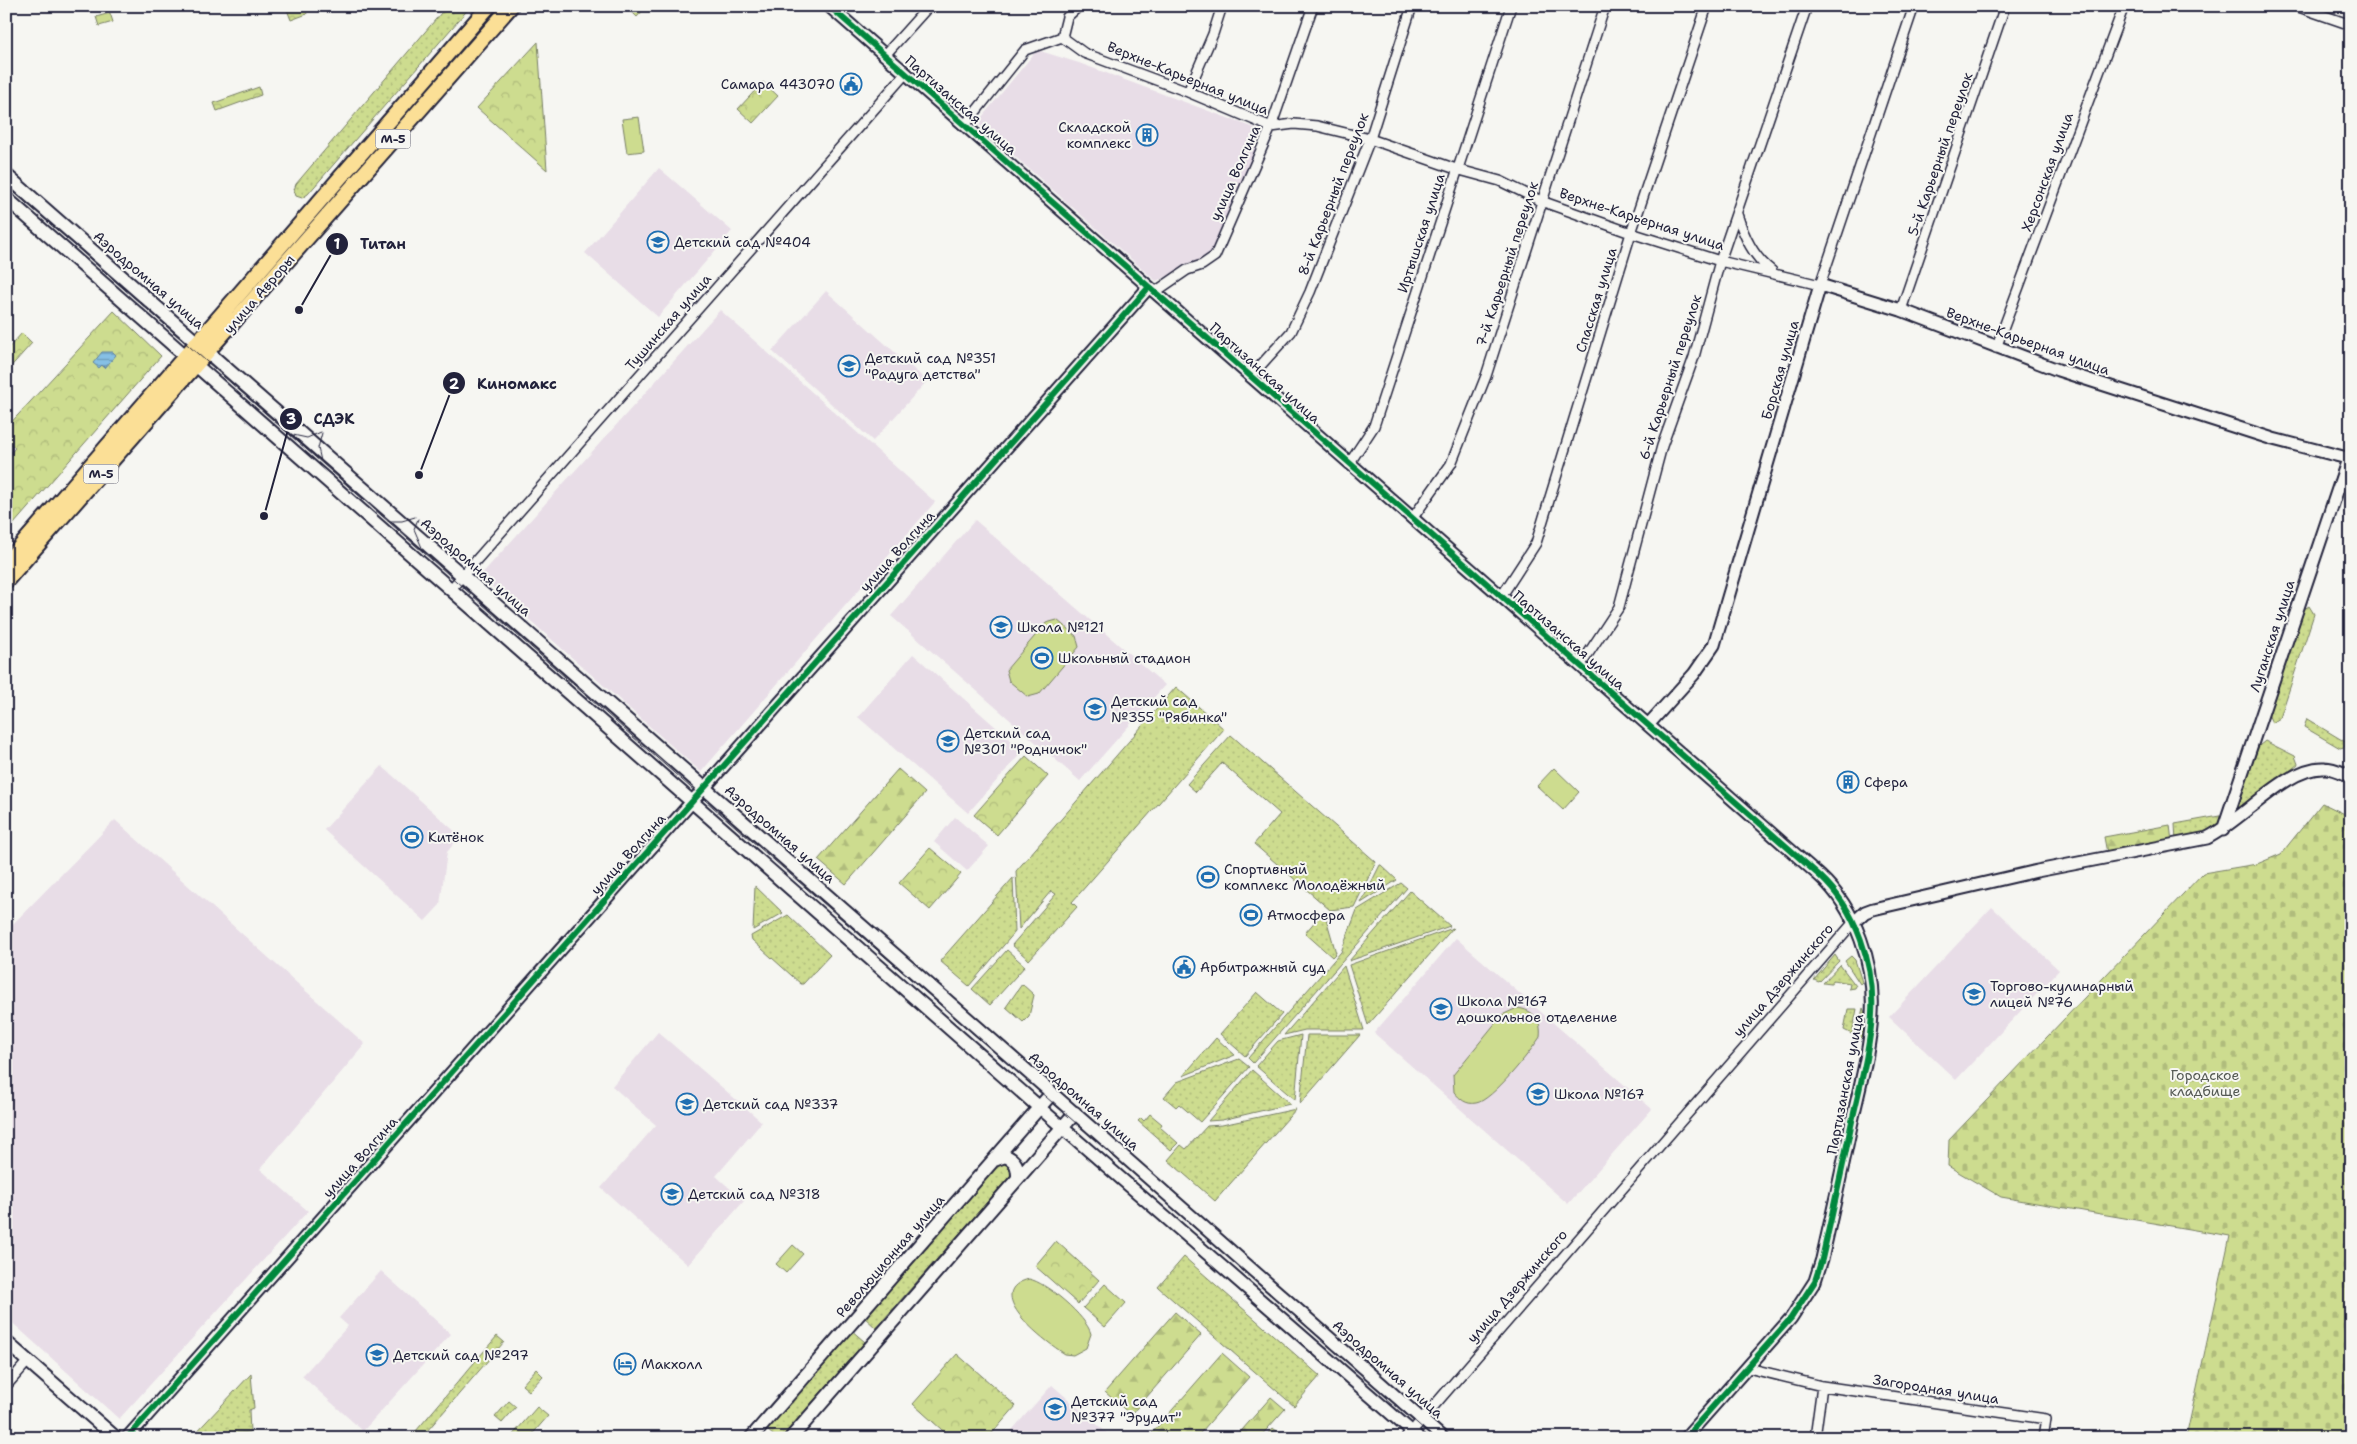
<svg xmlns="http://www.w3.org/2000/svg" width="2357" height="1444" viewBox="0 0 2357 1444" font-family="'Shantell Sans',sans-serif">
<defs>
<pattern id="grass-dots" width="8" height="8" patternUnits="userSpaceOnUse" patternTransform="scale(1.25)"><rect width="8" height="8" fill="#cddc8f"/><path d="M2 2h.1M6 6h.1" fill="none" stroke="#b0bc7c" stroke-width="1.8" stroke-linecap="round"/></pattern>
<pattern id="forest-firs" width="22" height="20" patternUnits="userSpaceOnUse" patternTransform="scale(1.25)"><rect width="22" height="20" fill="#cddc8f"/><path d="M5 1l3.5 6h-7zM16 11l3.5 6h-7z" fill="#b0bc7c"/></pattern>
<pattern id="cemetery-stones" width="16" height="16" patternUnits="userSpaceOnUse" patternTransform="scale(1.25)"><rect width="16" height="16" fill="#cddc8f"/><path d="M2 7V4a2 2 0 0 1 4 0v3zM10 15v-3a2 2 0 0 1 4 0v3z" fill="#b0bc7c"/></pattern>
<pattern id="park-crowns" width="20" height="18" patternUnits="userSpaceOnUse" patternTransform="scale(1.25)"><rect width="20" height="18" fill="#cddc8f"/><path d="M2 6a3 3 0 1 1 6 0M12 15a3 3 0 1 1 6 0" fill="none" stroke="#b0bc7c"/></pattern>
<pattern id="water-rules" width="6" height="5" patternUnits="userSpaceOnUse" patternTransform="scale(1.25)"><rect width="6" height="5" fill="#86c0e5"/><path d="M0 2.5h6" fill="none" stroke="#6d9cbb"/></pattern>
</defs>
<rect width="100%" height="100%" fill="#f6f6f2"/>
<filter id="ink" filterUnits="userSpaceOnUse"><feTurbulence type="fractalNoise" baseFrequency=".02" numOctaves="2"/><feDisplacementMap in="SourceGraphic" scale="10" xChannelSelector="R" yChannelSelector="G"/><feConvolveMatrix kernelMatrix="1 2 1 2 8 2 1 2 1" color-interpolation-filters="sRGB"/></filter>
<g filter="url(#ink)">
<path fill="#e8dde7" d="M1037 50 1079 63 1263 131 1210 253 1201 262 1156 281 977 123Z
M659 168 732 231 658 317 585 253Z
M826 291 927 381 873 441 772 351Z
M720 310 935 502 701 772 480 576Z
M975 520 1165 685 1080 781 891 616Z
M913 654 1023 751 968 813 858 717Z
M382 766 460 836 447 852 440 905 425 921 324 830Z
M955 817 989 846 967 871 934 842Z
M115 820 365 1044 260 1169 308 1211 119 1419 6 1317V931Z
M1992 907 2059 970 1956 1080 1889 1017Z
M1456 938 1652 1109 1568 1204 1374 1033Z
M658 1032 762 1122 716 1176 744 1201 688 1265 601 1188 656 1125 612 1086Z
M381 1271 451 1334 363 1431 302 1376 348 1326 339 1318Z
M1052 1385 1108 1434 1113 1438H1005Z"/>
<path fill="url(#grass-dots)" stroke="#787f65" d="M447 6H471L308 194 302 198 296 196 294 190 296 184Z
M2309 606 2314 614 2280 718 2272 723 2268 714 2301 611Z
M1176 687 1224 729 1072 902 1077 907 1029 960 1012 945 1056 894 1051 891 1019 929 1016 871Z
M2307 719 2347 743 2344 747 2340 748 2304 727Z
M1231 735 1376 862 1354 907 1330 910 1254 844 1280 814 1222 763 1196 792 1187 784Z
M2265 741 2295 756 2298 764 2232 818 2259 746Z
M2225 815 2216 831 2176 842 2175 824Z
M1381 865 1397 880 1361 903 1380 865Z
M1013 878 1015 932 969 986 940 961Z
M1401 883 1407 888 1253 1063 1248 1058 1341 952 1357 910Z
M755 886 783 913 753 930Z
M1410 891 1450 926 1349 961Z
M1324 911 1336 953 1332 957 1305 933Z
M788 915 830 955 803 984H801L752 940 751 936Z
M1453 928 1368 1025 1349 965Z
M1007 950 1025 966 990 1005 972 989Z
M1835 955 1839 961 1819 982 1814 980Z
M1851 956 1855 960 1862 982 1860 984 1845 961Z
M1840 965 1856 986 1855 988 1849 989 1850 983 1833 980 1831 984 1823 983Z
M1344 966 1364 1030H1305L1284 1035Z
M1022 984 1034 995 1029 1016 1023 1022 1006 1007Z
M1257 992 1282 1014 1245 1056 1220 1034Z
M1863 1008 1866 1015 1862 1038 1857 1035Z
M1848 1009H1857L1852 1034 1844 1030Z
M1301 1035 1295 1100 1256 1066 1278 1041Z
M1307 1035H1360L1300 1104Z
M1216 1038 1235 1055 1183 1076Z
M1239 1059 1249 1067 1200 1122 1179 1104 1176 1107 1164 1097 1177 1082Z
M1252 1070 1290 1104 1222 1120 1208 1121Z
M1296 1109 1215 1201 1168 1160 1181 1145 1186 1149 1207 1126 1222 1125Z
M1150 1114 1162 1124 1160 1127 1178 1143 1171 1150 1138 1121 1141 1118 1144 1121Z
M1002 1162 1011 1169V1175L876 1328 863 1316 997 1163Z
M1184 1257 1320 1376 1294 1406 1158 1287Z
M850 1329 865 1342 781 1438H776L764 1427Z
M497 1336 504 1342 421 1438H410Z
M536 1369 543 1376 529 1391 522 1385Z
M251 1374 254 1408 249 1410 250 1432 191 1438Z
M509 1401 516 1407 502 1423 495 1417Z"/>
<path fill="url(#forest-firs)" stroke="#787f65" d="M898 769 925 793 846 884 818 860Z
M2170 825 2172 842 2107 853 2104 837Z
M1105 1284 1126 1303 1105 1327 1083 1308Z
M1175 1312 1201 1335 1131 1415 1105 1392Z
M1222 1353 1249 1377 1196 1438H1157L1152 1433Z
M1271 1397 1285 1409 1259 1438H1235Z"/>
<path fill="url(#cemetery-stones)" stroke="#787f65" d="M2322 803 2351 817V1438H2186L2230 1236 2001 1197 1948 1166 1949 1140 2203 873 2257 864 2281 854Z"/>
<path fill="url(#park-crowns)" stroke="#787f65" d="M289 6H304L307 14 291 20 286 7Z
M626 6H643L645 8 637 17Z
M110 13 113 22 99 26 96 17Z
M538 42 547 170 477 108Z
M763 82 778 96 753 123 738 109Z
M259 87 261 95 217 111 214 103Z
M114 311 161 356 6 533V458L15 448 6 439V428Z
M22 333 32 343 6 372V351Z
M1026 756 1048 776 997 835 974 815Z
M930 848 961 874 930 910 899 883Z
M1056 1241 1099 1280 1078 1304 1035 1266Z
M957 1354 1016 1406 988 1438H951L913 1404Z
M537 1407 548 1416 529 1438H510Z
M1273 1428 1285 1438H1264Z"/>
<path fill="#cddc8f" stroke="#787f65" d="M639 117 644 151 627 153 622 119Z
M1057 620 1076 636 1079 647 1039 694 1028 697 1009 681 1006 670 1046 623Z
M1554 768 1579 792 1563 810 1537 786Z
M1517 1008C1534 1010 1542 1020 1540 1037 1531 1051 1492 1101 1476 1103 1466 1105 1460 1099 1454 1092L1453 1075 1502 1015Z
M793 1245 803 1254 786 1273 776 1264Z
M1029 1279C1046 1282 1087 1317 1091 1334L1086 1348 1073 1355 1065 1354C1047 1343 979 1292 1029 1279Z"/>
<path fill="url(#water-rules)" stroke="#5e81a1" d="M102 352H113L116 355 105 368 102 365 99 368 93 363Z"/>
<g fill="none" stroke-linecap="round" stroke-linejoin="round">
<g stroke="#22223b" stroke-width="12">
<path id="minor" d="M2296 6 2351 25
M1062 37 1084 53 1188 92 1271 127 1294 124 1317 126 1370 139 1456 169 1500 181 1541 201 1631 233 1720 261 1820 285 1914 6
M1062 37 1067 17 1079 6
M885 55 929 6
M1188 92 1213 34 1222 6
M965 125 1025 50 1062 37
M1737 214C1744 236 1753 257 1772 271
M1155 292 1187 270 1202 265 1215 256 1271 127 1313 6
M1901 310 2005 6
M1996 348 2124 6
M1250 377 1291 332 1310 292 1370 139 1412 6
M1349 464 1374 426 1511 6
M1412 519 1451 464 1486 376 1605 6
M450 590 906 73
M1501 597 1536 543 1631 233 1707 6
M1580 666 1619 607 1662 446 1694 357 1720 261 1807 6
M1748 1368 1822 1386 2046 1419 2043 1438
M6 1386 28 1361
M1406 1438 1853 923
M1815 1438 1822 1386"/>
</g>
<g stroke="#22223b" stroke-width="15">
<path id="tertiary" d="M829 6 1820 876C1856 909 1875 965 1872 1014 1870 1051 1859 1089 1851 1126 1842 1170 1832 1215 1822 1259L1815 1281 1791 1318 1685 1438
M1648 725 1694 674 1714 645 1820 285 1901 310 2058 370 2273 439 2351 459
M2223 830 2348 459
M1853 923 1865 912 1873 909 2037 871 2207 838C2242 821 2288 765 2325 768 2333 768 2343 773 2351 776
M1052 1093 1443 1438
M1040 1108 1419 1438
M127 1438 1149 287"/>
</g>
<g stroke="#22223b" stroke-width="16">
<path id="secondary" d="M6 175 1052 1093 751 1438
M6 198 1040 1108
M994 1160 1005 1156C1016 1160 1018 1167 1018 1177
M6 1342 116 1438
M791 1438 1075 1113"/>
</g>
<g stroke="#22223b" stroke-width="18">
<path id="primary" d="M6 563 489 6
M6 581 511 6"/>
</g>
<use href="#minor" stroke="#f6f6f2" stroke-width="9"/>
<use href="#tertiary" stroke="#f6f6f2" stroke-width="11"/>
<use href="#secondary" stroke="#f6f6f2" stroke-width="12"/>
<use href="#primary" stroke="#fbdf96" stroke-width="14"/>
<path stroke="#22223b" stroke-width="1" d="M6 185 690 787 1092 1137 1434 1438
M293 435 307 438 321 432
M321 461 318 448 322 433
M418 519 414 529 423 550
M388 521H402L415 517"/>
<g stroke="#f6f6f2" stroke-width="9">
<path id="cycleway" d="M829 6 1820 876C1856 909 1875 965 1872 1014 1870 1051 1859 1089 1851 1126 1842 1170 1832 1215 1822 1259L1815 1281 1791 1318 1685 1438
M127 1438 1149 287"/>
</g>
<use href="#cycleway" stroke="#00873e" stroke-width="6"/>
</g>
</g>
<defs>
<g id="civic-ring" transform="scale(1.125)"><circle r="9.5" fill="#f6f6f2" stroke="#1f6fb2" stroke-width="1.5"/><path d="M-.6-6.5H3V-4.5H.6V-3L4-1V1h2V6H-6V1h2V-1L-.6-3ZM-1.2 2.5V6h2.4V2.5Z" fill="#1f6fb2"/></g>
<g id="building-ring" transform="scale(1.125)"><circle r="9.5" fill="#f6f6f2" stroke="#1f6fb2" stroke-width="1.5"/><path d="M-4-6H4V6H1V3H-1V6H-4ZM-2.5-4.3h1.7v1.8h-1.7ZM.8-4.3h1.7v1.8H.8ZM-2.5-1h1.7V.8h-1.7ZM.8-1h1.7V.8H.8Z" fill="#1f6fb2"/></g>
<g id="school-ring" transform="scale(1.125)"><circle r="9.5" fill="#f6f6f2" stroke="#1f6fb2" stroke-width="1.5"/><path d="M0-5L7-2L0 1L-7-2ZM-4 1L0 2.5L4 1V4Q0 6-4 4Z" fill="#1f6fb2"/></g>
<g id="stadium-ring" transform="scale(1.125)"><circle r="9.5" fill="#f6f6f2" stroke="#1f6fb2" stroke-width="1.5"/><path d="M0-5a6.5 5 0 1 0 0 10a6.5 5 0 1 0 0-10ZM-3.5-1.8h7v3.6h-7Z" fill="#1f6fb2"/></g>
<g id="hotel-ring" transform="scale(1.125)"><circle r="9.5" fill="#f6f6f2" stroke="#1f6fb2" stroke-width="1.5"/><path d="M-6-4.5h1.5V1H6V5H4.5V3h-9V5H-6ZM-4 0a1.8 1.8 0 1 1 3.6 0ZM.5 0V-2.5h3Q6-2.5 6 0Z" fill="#1f6fb2"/></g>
</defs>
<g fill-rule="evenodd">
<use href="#civic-ring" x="851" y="84"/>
<use href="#building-ring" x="1147" y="135"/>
<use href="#school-ring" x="658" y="242"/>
<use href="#school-ring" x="849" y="366"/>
<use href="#school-ring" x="1001" y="627"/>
<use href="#stadium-ring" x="1042" y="658"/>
<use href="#school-ring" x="1095" y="709"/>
<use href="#school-ring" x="948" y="741"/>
<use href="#building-ring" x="1848" y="782"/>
<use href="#stadium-ring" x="412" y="837"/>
<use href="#stadium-ring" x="1208" y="877"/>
<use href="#stadium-ring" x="1251" y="915"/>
<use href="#civic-ring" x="1184" y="967"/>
<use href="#school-ring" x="1974" y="994"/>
<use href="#school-ring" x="1441" y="1009"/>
<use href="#school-ring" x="1538" y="1094"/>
<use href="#school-ring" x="687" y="1104"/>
<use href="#school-ring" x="672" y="1194"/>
<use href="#school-ring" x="377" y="1355"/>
<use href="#hotel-ring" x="625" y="1364"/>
<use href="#school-ring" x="1055" y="1409"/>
</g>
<g text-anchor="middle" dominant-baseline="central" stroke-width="4" stroke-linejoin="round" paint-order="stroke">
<g fill="#f6f6f2" stroke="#626272" stroke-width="1">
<rect x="375.5" y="129.5" width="35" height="19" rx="4"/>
<rect x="83.5" y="464.5" width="35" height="19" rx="4"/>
</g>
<g font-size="12" font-weight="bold" fill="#22223b">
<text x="393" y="139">М-5</text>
<text x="101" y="474">М-5</text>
</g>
<g font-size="14" fill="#22223b" stroke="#f6f6f2">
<text transform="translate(1188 78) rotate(22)">Верхне-Карьерная улица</text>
<text transform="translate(961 105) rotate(41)">Партизанская улица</text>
<text transform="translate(1940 154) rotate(-71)">5-й Карьерный переулок</text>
<text transform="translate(2047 172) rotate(-70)">Херсонская улица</text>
<text transform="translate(1235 173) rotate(-66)">улица Волгина</text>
<text transform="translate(1333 194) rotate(-69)">8-й Карьерный переулок</text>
<text transform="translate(1642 219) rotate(18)">Верхне-Карьерная улица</text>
<text transform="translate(1421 233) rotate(-72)">Иртышская улица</text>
<text transform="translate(1507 264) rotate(-72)">7-й Карьерный переулок</text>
<text transform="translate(149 280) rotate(41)">Аэродромная улица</text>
<text transform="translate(259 294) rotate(-49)">улица Авроры</text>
<text transform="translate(1596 300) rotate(-73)">Спасская улица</text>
<text transform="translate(668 322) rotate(-49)">Тушинская улица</text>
<text transform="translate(2028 341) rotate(20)">Верхне-Карьерная улица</text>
<text transform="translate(1780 370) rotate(-74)">Борская улица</text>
<text transform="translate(1265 373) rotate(42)">Партизанская улица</text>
<text transform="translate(1670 377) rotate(-72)">6-й Карьерный переулок</text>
<text transform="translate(897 551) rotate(-48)">улица Волгина</text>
<text transform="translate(476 567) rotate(41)">Аэродромная улица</text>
<text transform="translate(2272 636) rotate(-72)">Луганская улица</text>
<text transform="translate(1569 640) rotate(41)">Партизанская улица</text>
<text transform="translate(780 834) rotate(41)">Аэродромная улица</text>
<text transform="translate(628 854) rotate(-48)">улица Волгина</text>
<text transform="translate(1783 980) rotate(-49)">улица Дзержинского</text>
<text transform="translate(1845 1084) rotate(-79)">Партизанская улица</text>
<text transform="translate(1084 1101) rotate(41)">Аэродромная улица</text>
<text transform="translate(360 1157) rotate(-48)">улица Волгина</text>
<text transform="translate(890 1256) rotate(-49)">Революционная улица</text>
<text transform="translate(1517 1286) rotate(-49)">улица Дзержинского</text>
<text transform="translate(1388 1369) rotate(41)">Аэродромная улица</text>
<text transform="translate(1936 1389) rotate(9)">Загородная улица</text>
</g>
<g font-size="14" fill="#22223b" stroke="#f6f6f2" text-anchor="start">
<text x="835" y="84" text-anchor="end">Самара 443070</text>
<text x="1131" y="127" text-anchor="end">Складской<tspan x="1131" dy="16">комплекс</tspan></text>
<text x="674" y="242">Детский сад №404</text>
<text x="865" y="358">Детский сад №351<tspan x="865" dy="16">"Радуга детства"</tspan></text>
<text x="1017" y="627">Школа №121</text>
<text x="1058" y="658">Школьный стадион</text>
<text x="1111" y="701">Детский сад<tspan x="1111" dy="16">№355 "Рябинка"</tspan></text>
<text x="964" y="733">Детский сад<tspan x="964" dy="16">№301 "Родничок"</tspan></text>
<text x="1864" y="782">Сфера</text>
<text x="428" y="837">Китёнок</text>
<text x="1224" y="869">Спортивный<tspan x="1224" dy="16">комплекс Молодёжный</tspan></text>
<text x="1267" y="915">Атмосфера</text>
<text x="1200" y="967">Арбитражный суд</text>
<text x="1990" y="986">Торгово-кулинарный<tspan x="1990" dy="16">лицей №76</tspan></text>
<text x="1457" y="1001">Школа №167<tspan x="1457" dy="16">дошкольное отделение</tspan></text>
<text x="1554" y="1094">Школа №167</text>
<text x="703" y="1104">Детский сад №337</text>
<text x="688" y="1194">Детский сад №318</text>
<text x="393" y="1355">Детский сад №297</text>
<text x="641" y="1364">Макхолл</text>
<text x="1071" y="1401">Детский сад<tspan x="1071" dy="16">№377 "Эрудит"</tspan></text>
</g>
<g font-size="14" fill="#555a54" stroke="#f6f6f2">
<text x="2205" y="1075">Городское<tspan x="2205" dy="16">кладбище</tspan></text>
</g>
</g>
<path fill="none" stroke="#22223b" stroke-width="2" d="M299 310L337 244M419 475L454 383M264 516L291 419"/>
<g fill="#22223b" stroke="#f6f6f2" stroke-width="2">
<circle cx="299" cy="310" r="5"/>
<circle cx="419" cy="475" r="5"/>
<circle cx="264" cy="516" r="5"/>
<circle cx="337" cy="244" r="12"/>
<circle cx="454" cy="383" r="12"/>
<circle cx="291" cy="419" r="12"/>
</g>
<g font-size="15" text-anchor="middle" font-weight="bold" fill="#fff">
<text x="337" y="249">1</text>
<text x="454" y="389">2</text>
<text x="291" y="424">3</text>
</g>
<g font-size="15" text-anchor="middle" font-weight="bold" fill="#22223b" stroke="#f6f6f2" stroke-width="4" stroke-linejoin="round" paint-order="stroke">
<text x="383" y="249">Титан</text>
<text x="517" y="389">Киномакс</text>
<text x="334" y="424">СДЭК</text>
</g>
<rect width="2357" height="1444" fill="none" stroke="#f6f6f2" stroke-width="25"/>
<rect x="12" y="12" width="2332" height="1419" fill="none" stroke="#22223b" stroke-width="2" filter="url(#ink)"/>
</svg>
